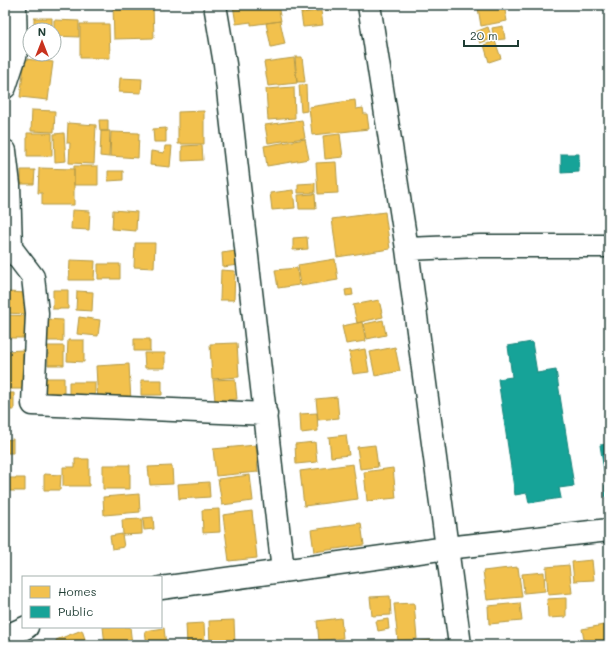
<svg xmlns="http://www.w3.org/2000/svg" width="614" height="650" viewBox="0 0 614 650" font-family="Mali,sans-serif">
<rect width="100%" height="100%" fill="#fff"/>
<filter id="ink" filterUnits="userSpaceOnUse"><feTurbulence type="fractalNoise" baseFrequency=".025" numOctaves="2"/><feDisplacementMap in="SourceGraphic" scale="8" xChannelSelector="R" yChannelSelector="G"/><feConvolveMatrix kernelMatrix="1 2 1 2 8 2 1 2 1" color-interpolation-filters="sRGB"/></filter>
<g filter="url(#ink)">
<path fill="#f2c14e" stroke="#b39946" d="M153 5 154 38 114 39 113 6Z
M233 5H278L281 21 251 25V22L236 24Z
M300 5H321L322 9 301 13Z
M322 5H339L340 9 323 10Z
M496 5H504L507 21 481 26 478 8Z
M321 11 323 25 303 27 301 13Z
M34 18H52V30H34Z
M54 20 79 21V37L54 36Z
M280 21 285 44 271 47 266 23Z
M80 24H109L110 58H80Z
M503 26 505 39 494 40 492 28Z
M488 27 492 39 480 43 475 32Z
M495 41 501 58 489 62 484 45Z
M295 57H302L305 82H297Z
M294 58 297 83 268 86 264 62Z
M25 59 53 62 48 100 20 97Z
M120 78 142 79 141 93 119 92Z
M299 85H306L307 111 301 112Z
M294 87 295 118 268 120 266 89Z
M355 100 356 109 363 108 364 114H367L369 129 312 135 309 107Z
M32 110 55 111 54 132 31 131Z
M204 111V144H178V112Z
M99 120H108V131H100Z
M302 120 305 138 268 143 265 125Z
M68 123 96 125 94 164 69 163 70 143H67Z
M166 128V142H154L153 129Z
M101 131H110L109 157 100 156Z
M111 132 139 133 138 158 110 156Z
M27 133H52V156H27Z
M64 133 66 161 55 162 54 134Z
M340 134 343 157 325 159 323 136Z
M305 139 309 159 267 166 264 146Z
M202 145 203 160 182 161V146Z
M165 146H172L170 167 150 165 151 151 164 153Z
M336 162 338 193 318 194 316 163Z
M74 166H98V185H74Z
M39 168 74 169V205H42V193H38Z
M21 170H35L34 184H21Z
M108 171H123V180L108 181Z
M315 183V193H298V184Z
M293 190 295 208 272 210 270 193Z
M315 194 316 209H299L298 195Z
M72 210 90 211 89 230 71 229Z
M113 210 137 212 136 231 112 229Z
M385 212 390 249 337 257 332 219Z
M307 237 308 249 293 250V238Z
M135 243H155L154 268 134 267Z
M236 251 238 265 223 267 222 253Z
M335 259 338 280 301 286 298 265Z
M70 260 95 261 94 280H69Z
M98 264H120V279H98Z
M297 268 299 285 278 288 275 270Z
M221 270 235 271 234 300H220Z
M352 289 353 295 346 296 345 290Z
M53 290H68V309H53Z
M77 291 93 292 92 311 76 310Z
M6 292 28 293 27 314 5 313Z
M379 300 383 317 357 323 353 305Z
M5 315 31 316 30 338H5Z
M79 317 100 320 98 336 77 334Z
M45 319 63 320V341H44Z
M383 320 386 335 367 339 364 324Z
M362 322 366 341 346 344 342 326Z
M134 339H150V351H134Z
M68 340H84V362L67 361Z
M237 343 239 377 212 379 210 344Z
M48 346H64V365H48Z
M395 347 400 371 375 376 370 352Z
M365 349 369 372 353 374 349 352Z
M23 350V389H5V351Z
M144 353H165V368H145Z
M129 364 131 402 98 404 96 366Z
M44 378H64V399H44Z
M235 379 237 399 215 401 213 380Z
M141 380H162V395H141Z
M69 382H95V404H69Z
M5 393H14V410H5Z
M337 397 339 418 318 420 316 399Z
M317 413 318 431 301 433 300 414Z
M346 435 349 455 331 457 329 437Z
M13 439V453H5V440Z
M315 442 317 462 296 464 295 444Z
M256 445 258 472 216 476 213 449Z
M375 445 378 467 360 469 357 447Z
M75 459H89V486H63V467H75Z
M353 464 358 499 304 506 300 471Z
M103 465H130V489H103Z
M172 466 173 484 150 485 148 467Z
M393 468 396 498 367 501 364 472Z
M44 474 61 475 60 490H44Z
M250 475 253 501 222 505 218 479Z
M7 478H25V491H8Z
M209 482 210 497 179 499 178 484Z
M139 494 140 512 104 515 103 497Z
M219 509 220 532 203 533 202 510Z
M252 511 257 558 229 561 223 515Z
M153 517 154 529 144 530 143 518Z
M142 519V534L123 535 122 520Z
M361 523 364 545 314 552 311 530Z
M122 534 124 547 112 549 110 536Z
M592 560 594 580 574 581 572 562Z
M569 565 572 593 548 595 546 567Z
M518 567 522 597 487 600 483 571Z
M544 572 545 591 524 593 522 574Z
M390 596 391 615 372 616 370 597Z
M566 598V617L548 618 547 599Z
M414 603 417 639 398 641 394 604Z
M520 603 522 621 489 624 488 606Z
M341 618 343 638 319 641 317 621Z
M388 619 389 629 378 631 376 621Z
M234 620 235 645H210L209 621Z
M204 623 205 644 187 645 186 624Z
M609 624V645H585L582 629Z
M103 627H130L132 645H105Z
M164 628 166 645H147L145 631Z
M82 630 87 645H57L56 640Z
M433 640 434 645H398V643Z
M388 641V645H382V642Z"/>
<path fill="#17a398" stroke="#19847a" d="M561 154H579V172L561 173Z
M532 342 537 373 556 370 574 486 559 488 561 498 529 503 527 493 515 495 498 379 512 377 508 346Z
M609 444V476L605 477 600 445Z
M605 485H609V497H605Z"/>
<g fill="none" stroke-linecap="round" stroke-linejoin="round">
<g stroke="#1f3d34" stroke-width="25">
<path id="minor" d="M215 5 225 64 283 571
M369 5 407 249 460 645
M5 87 16 53 15 5
M5 151 9 185 11 248 33 277 37 313 33 404 266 414
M407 249 480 246H609
M161 588 447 548 609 530
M5 637 27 627"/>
</g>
<use href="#minor" stroke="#fff" stroke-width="22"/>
</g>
</g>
<rect width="614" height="650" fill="none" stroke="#fff" stroke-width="20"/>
<rect x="10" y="10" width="594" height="630" fill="none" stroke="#1f3d34" stroke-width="1.5" filter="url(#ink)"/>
<rect x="22" y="576" width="140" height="52" fill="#ffffff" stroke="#a5b1ae"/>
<rect x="30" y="586" width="20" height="12" fill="#f2c14e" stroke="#a5b1ae"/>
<text x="58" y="596" font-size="12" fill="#1f3d34">Homes</text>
<rect x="30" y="606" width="20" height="12" fill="#17a398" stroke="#a5b1ae"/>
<text x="58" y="616" font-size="12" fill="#1f3d34">Public</text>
<g transform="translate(42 42)"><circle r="19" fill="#ffffff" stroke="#a5b1ae"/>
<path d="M0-3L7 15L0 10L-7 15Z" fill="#c8321e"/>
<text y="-6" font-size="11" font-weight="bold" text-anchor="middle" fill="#1f3d34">N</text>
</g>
<path d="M464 40v6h54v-6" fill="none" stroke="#1f3d34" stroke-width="2"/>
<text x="470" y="40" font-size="12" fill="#1f3d34" stroke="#ffffff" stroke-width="3" paint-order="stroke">20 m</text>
</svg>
